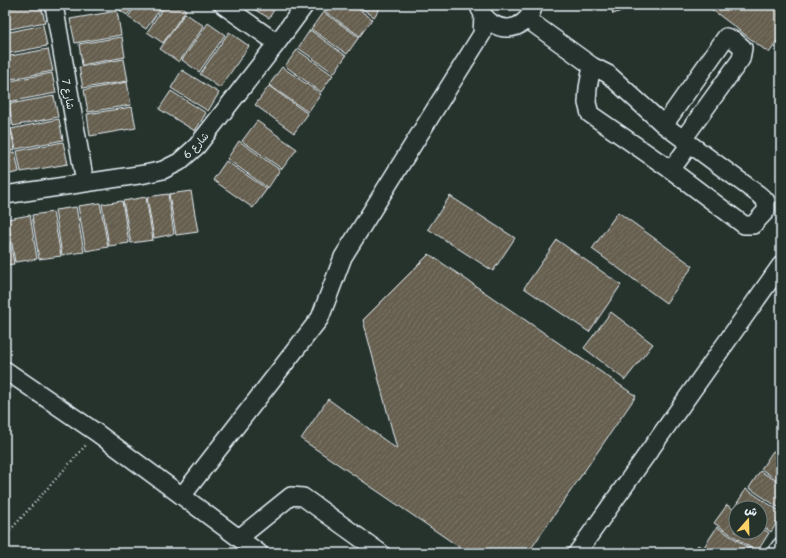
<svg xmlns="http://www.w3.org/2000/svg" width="786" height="558" viewBox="0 0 786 558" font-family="'Playpen Sans','Playpen Sans Arabic',sans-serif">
<defs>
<pattern id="building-hatch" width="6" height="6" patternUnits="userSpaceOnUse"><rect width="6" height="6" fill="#665f4f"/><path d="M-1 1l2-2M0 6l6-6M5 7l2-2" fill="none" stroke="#7c7669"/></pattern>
</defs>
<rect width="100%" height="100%" fill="#26332d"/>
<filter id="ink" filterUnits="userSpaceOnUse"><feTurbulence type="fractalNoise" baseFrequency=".025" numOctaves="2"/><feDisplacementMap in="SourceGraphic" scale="8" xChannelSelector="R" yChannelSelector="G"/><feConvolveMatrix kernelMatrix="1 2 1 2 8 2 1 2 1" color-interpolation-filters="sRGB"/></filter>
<g filter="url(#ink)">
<path fill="url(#building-hatch)" stroke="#e8f1f8" d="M24 5H41L45 22 5 30V9Z
M112 5H134L127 15Z
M136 5H163L146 29 128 17Z
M165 5H178L186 10 163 43 147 32Z
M252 5H277L269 18 250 7Z
M328 5H353L372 19 360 36 324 11Z
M357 5H382L374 17Z
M610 5H637L613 14Z
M706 5H781V36L769 53Z
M117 11 121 35 75 43 70 19Z
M323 12 359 37 347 54 311 29Z
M185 13 204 26 179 62 160 49Z
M208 23 225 35 199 72 182 60Z
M43 25 47 46 5 54V33Z
M310 30 346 56 334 73 298 48Z
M229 32 249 46 220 88 200 74Z
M122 37 125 57 82 65 79 44Z
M48 49 53 71 6 80 5 74V57Z
M297 50 333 75 321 92 285 66Z
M124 59 128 81 83 88 79 67Z
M282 67 321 94 308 112 269 85Z
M182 70 219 93 208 111 171 88Z
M52 73 56 93 8 102 5 82Z
M127 82 131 105 88 112 84 90Z
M269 86 308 114 294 133 255 105Z
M171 91 206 113 195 131 159 109Z
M54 96 58 117 13 126 9 104Z
M5 104H7L11 125 5 126Z
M132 107 136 128 90 136 87 114Z
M59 119 63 140 16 149 11 129Z
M257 121 297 149 282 169 242 141Z
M10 127 15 150 5 152V128Z
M239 141 280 170 268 188 227 159Z
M63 142 68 164 21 172 17 151Z
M15 152 19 172 5 175V154Z
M226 161 267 189 253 208 213 180Z
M191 191 198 232 176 235 169 194Z
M168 194 174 234 154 238 147 197Z
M450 196 515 238 493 271 428 229Z
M146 197 153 240 131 243 123 201Z
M122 201 129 243 109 246 102 204Z
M100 203 108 247 86 251 78 206Z
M76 207 84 252 62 255 55 210Z
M53 212 61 256 39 259 32 215Z
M618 212 693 266 666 303 592 249Z
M30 215 37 259 15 262 8 219Z
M5 219H6L14 264 5 265Z
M557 240 621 285 589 332 524 288Z
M429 254 636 396 528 553H468L301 439 328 399 397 449 363 320Z
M611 312 653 344 625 380 584 348Z
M781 441V454L775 450Z
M773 451 781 456V483L761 469Z
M760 471 781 484V509L749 488Z
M746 489 781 512V516L771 532 760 525V508H736V509L734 508Z
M727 505 736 511V532H760V527L769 533 757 552 714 523Z
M717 527 756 553H714L704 547Z
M698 545 710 553H692Z"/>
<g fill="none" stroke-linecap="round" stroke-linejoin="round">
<g stroke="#e8f1f8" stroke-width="20">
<path id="minor" d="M54 5 85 183
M223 5 277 43
M480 9C493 36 526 34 534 5
M527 19 592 66 608 74 664 125 758 194 766 201V211L753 225H744L671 170 590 114 587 103 588 88 592 66
M664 125 726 37 734 40 743 48 741 59 684 138
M671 170 690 144
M5 195 145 174 163 170 179 162 197 146 277 43 305 5
M5 370 97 433 259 553
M182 496 320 318 343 257 482 34 483 15
M239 538 291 496 303 497 381 553
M577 553 781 265
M776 553 781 546"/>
</g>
<path stroke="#e8f1f8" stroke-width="2.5" stroke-dasharray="1 3" stroke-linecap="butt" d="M5 536 86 445"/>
<use href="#minor" stroke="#26332d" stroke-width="17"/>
</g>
</g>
<g text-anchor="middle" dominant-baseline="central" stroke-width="3" stroke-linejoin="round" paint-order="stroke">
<g font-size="10" fill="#e8f1f8" stroke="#26332d">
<text transform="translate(69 94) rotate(80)">شارع 7</text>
<text transform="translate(195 145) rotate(-47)">شارع 6</text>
</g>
</g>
<rect width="786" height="558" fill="none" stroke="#26332d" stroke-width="20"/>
<rect x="10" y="10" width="766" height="538" fill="none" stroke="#e8f1f8" stroke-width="1.5" filter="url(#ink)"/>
<g transform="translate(748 520) rotate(20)"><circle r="19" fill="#26332d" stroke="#747f7e"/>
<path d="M0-3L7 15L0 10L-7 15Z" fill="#ffd166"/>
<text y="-6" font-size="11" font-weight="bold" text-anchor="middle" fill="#e8f1f8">ش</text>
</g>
</svg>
